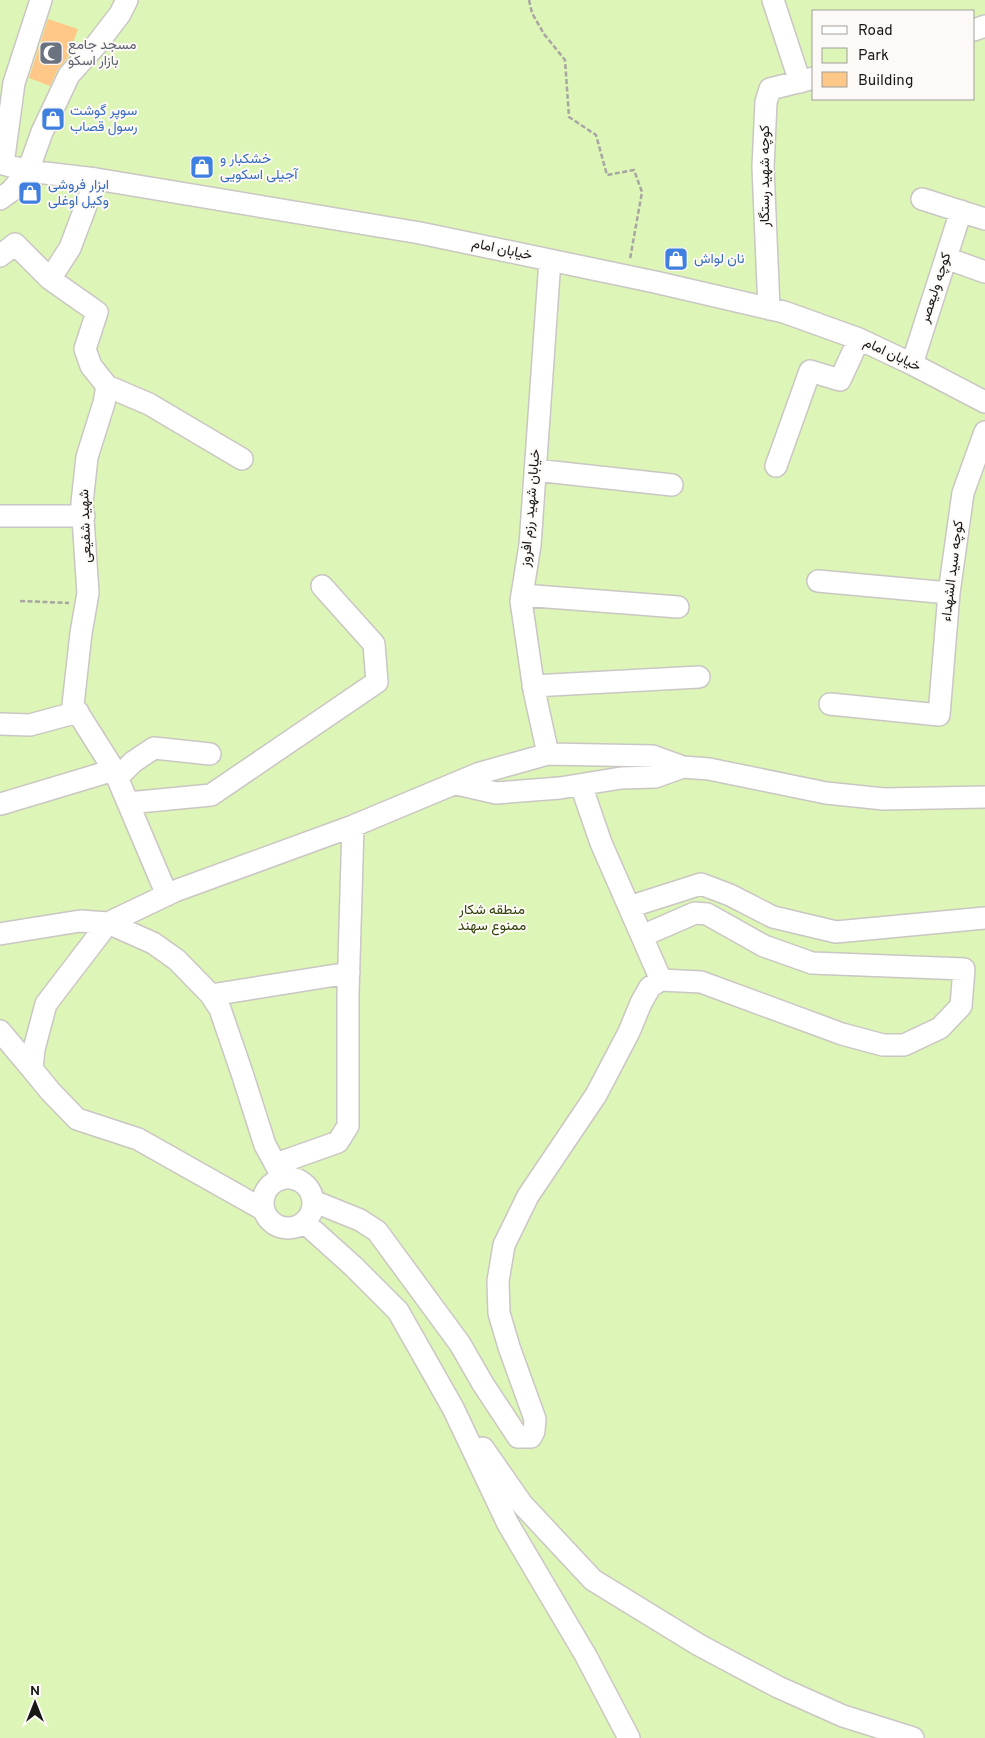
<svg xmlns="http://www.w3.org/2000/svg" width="985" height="1738" viewBox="0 0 985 1738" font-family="Overpass,Vazirmatn,sans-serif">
<rect width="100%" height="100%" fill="#fdf9f6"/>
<path fill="#ddf5b6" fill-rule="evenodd" d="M0 0H985V1738H0ZM814 11H974V99H814Z"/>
<path fill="#ffc889" d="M48 19 78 29 68 57 58 69 50 86 29 78Z"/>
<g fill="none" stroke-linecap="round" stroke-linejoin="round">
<g stroke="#cac6c3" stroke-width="24">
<path id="minor" d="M773 0 800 82
M974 30 985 26
M0 163 28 171 96 179 420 233 655 282 784 312 859 339 912 364 985 402
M3 164 14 83 41 0
M96 179 70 248 50 279 97 312 85 349 91 366 107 386 104 403 87 457 82 503 88 593 81 633 73 705 114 770 167 895
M0 199 11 191 28 171 42 132 69 75 97 44 120 14 127 0
M922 199 985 219
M0 256 15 244 50 279
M946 258 985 272
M769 309 763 167 766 102 770 89 814 78
M912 364 961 211
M107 386 149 404 242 459
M776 466 810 371 840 380 859 339
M535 470 672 485
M0 516H84
M818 581 949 593
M522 595 678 607
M533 686 699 677
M830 704 939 715 949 593 963 493 985 432
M0 724 30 725 78 712
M548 754 534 690 521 601 530 545 550 260
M117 778 133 762 154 748 210 754
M457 784 496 793 560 788 621 778 655 777 683 767
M581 785 601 843 661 980
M128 803 211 795 377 682 374 644 322 586
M1 804 114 770
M629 907 701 884 730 895 773 917 836 932 985 918
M0 934 80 921 108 923 153 943 177 960 211 995 220 1009 242 1073 265 1145 283 1178
M211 995 349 973
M0 1031 32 1069
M276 1164 338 1142 348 1126V994L353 826
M263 1203a25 25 0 1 1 50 0a25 25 0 1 1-50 0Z
M313 1201 360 1220 377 1231 460 1344 483 1384 518 1437H531L534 1431 535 1419 509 1347 499 1313 498 1281 504 1245 528 1196 596 1095 629 1032 641 1003 650 987 661 980 701 982 842 1034 883 1045H904L940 1028 961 1006 964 969 812 963 764 946 707 914 695 913 642 936
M264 1210 138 1139 77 1119 50 1091 32 1069 34 1049 46 1004 108 923 175 891 353 826 480 773 516 763 548 754 653 756 683 767 709 769 826 793 884 799 985 797
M304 1222 353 1266 398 1311 453 1408 508 1524 586 1656 629 1738
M483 1448 522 1504 593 1580 699 1645 778 1687 843 1716 913 1738"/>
</g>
<path stroke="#a8a5a3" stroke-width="2.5" stroke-dasharray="5 2.5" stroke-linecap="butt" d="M529 0 532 13 544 34 565 60 569 117 596 135 607 175 634 170 642 192 630 259
M20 601 69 603"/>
<use href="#minor" stroke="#fff" stroke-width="21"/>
</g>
<defs>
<g id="mosque-square" transform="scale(1.25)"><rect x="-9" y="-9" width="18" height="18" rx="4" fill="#6b7280" stroke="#fdf9f6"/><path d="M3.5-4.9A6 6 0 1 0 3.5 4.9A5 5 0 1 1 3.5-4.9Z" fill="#fff"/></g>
<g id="shop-square" transform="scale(1.25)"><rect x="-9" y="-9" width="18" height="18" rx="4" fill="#3f7fe0" stroke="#fdf9f6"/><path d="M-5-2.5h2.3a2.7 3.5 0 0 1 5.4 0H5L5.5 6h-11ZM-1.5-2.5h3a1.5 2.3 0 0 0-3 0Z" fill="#fff"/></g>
</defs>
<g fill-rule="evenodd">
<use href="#mosque-square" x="51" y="53"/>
<use href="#shop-square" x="53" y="119"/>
<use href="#shop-square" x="202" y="167"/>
<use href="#shop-square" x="30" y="193"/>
<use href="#shop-square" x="676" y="259"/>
</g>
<g text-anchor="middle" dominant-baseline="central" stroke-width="4" stroke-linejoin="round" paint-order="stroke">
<g font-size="14" fill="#5b616d" stroke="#fdf9f6" text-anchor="start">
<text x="68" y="45">مسجد جامع<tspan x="68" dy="16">بازار اسکو</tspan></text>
</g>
<g font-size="14" fill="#366cbe" stroke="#fdf9f6" text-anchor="start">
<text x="70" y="111">سوپر گوشت<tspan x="70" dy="16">رسول قصاب</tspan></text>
<text x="220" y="159">خشکبار و<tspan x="220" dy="16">آجیلی اسکویی</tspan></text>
<text x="48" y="185">ابزار فروشی<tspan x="48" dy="16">وکیل اوغلی</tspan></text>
<text x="694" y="259">نان لواش</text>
</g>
<g font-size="14" fill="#181716" stroke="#fdf9f6">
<text transform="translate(765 176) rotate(-90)">کوچه شهید رستگار</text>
<text transform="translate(502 250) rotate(12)">خیابان امام</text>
<text transform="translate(936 288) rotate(-72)">کوچه ولیعصر</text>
<text transform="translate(892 355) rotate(25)">خیابان امام</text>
<text transform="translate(531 508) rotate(-85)">خیابان شهید رزم افروز</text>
<text transform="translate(86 526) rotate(-92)">شهید شفیعی</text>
<text transform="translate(953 571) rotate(-83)">کوچه سید الشهداء</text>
</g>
<g font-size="14" fill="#304009" stroke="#fdf9f6">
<text x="492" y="910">منطقه شکار<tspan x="492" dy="16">ممنوع سهند</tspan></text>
</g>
</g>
<rect x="812" y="10" width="162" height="90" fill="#fdf9f6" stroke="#a19f9c"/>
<rect x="822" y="26" width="25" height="8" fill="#ffffff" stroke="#a19f9c"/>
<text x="858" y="35" font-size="15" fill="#181716">Road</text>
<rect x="822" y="48" width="25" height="15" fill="#ddf5b6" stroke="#a19f9c"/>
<text x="858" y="60" font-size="15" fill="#181716">Park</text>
<rect x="822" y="72" width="25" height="15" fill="#ffc889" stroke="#a19f9c"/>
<text x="858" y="85" font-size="15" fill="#181716">Building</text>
<g transform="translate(35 1703)" stroke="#fdf9f6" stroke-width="4" paint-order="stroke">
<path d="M0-4L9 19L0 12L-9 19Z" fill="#181716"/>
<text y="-8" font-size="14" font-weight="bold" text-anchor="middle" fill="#181716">N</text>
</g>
</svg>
